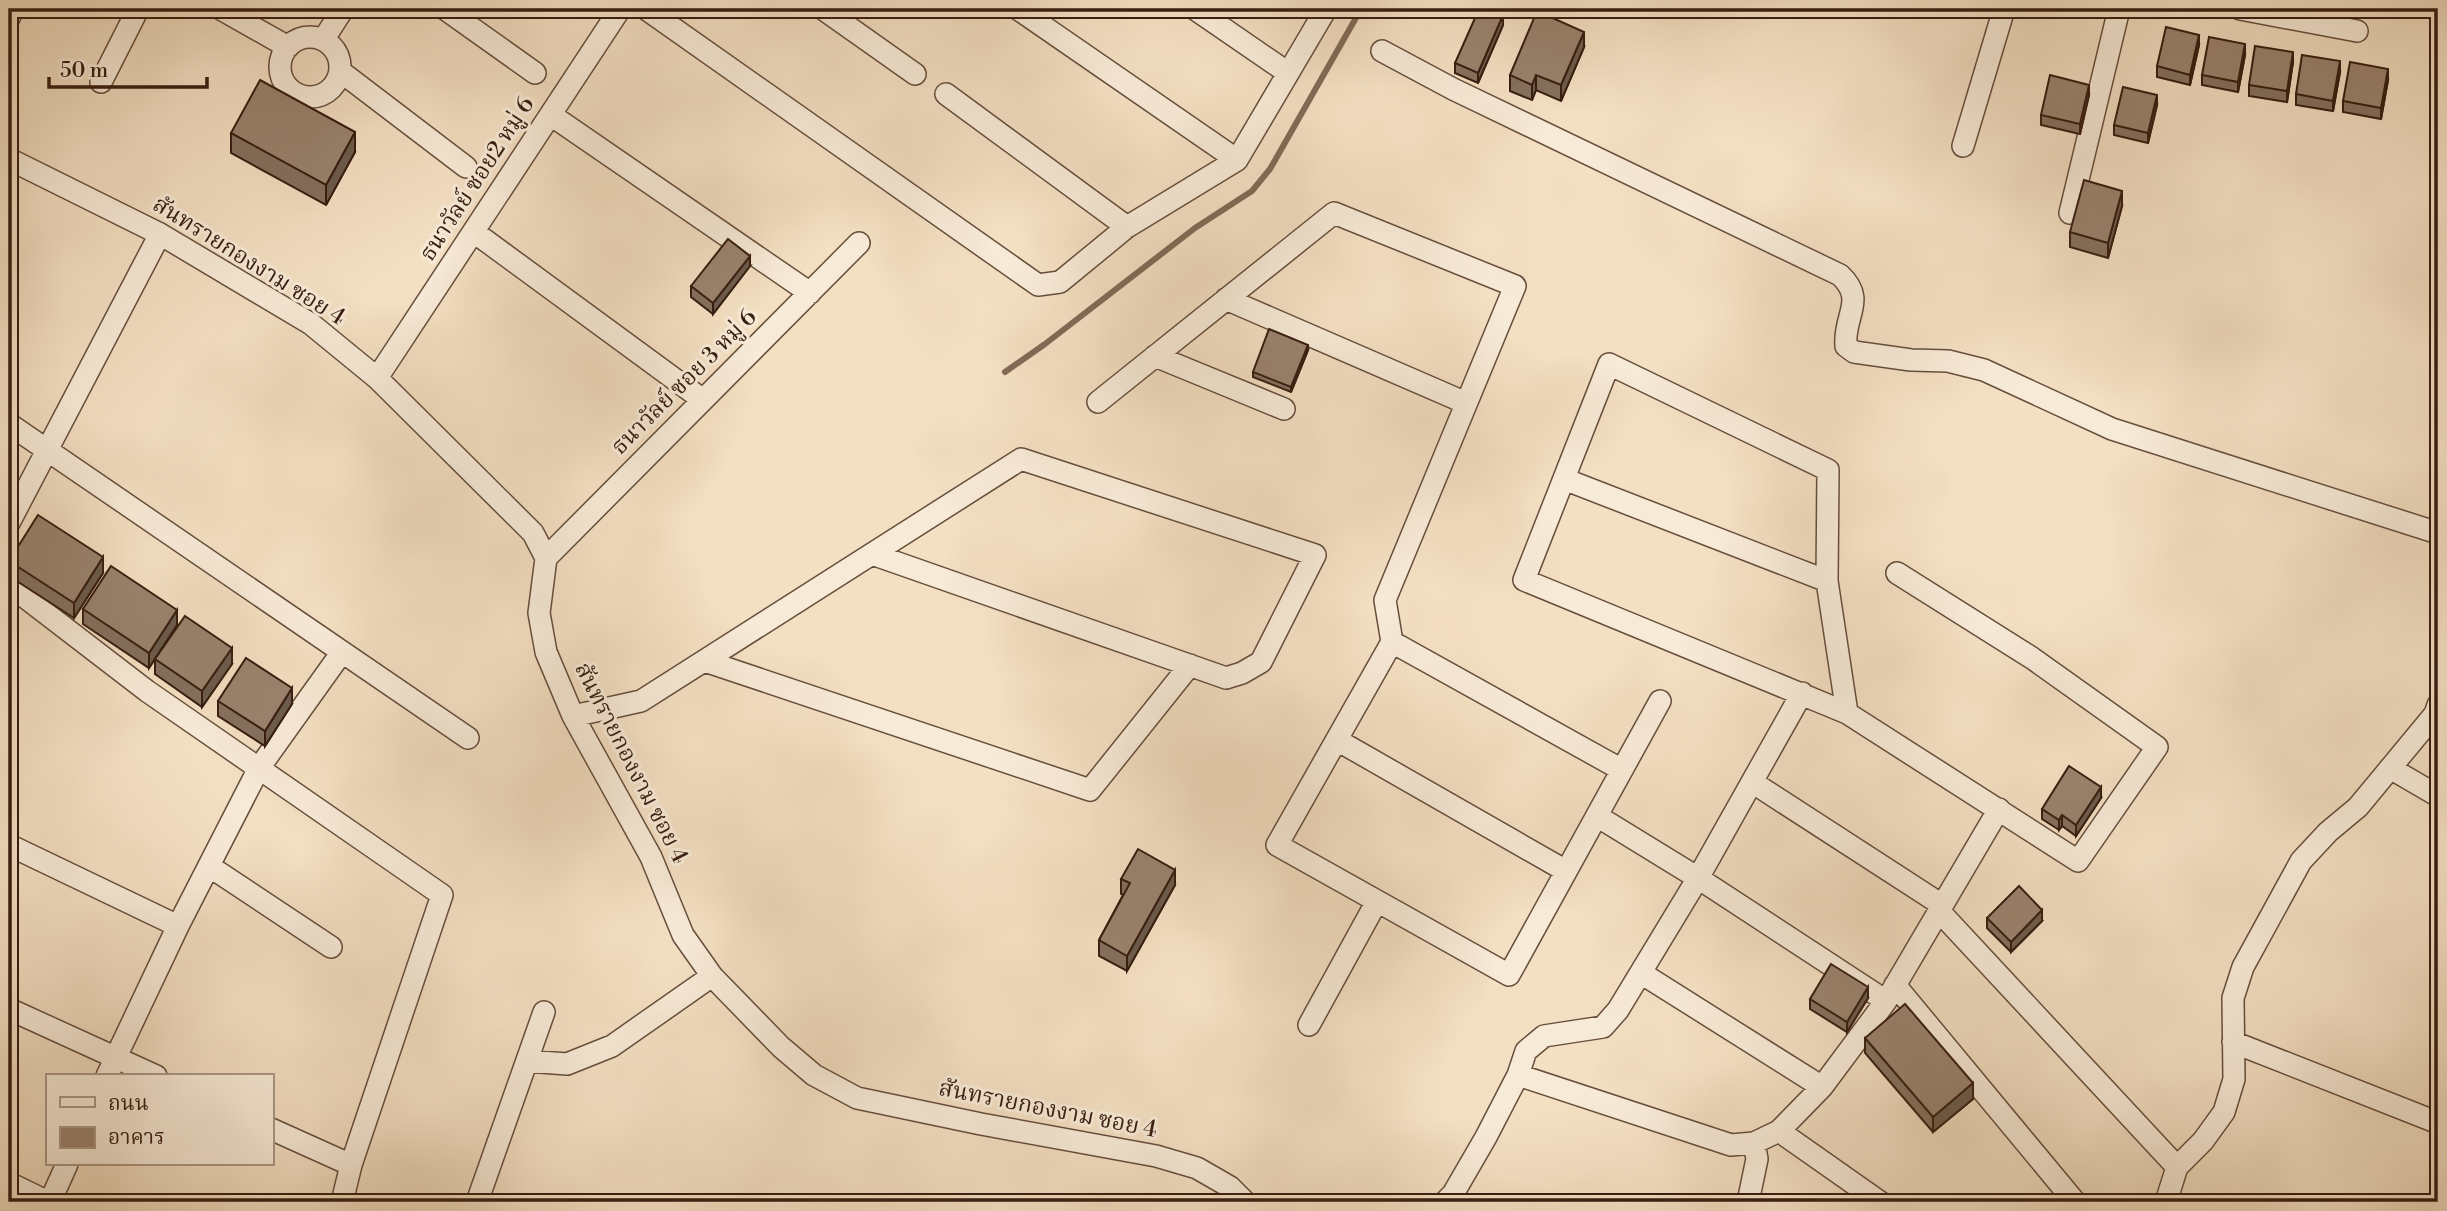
<svg xmlns="http://www.w3.org/2000/svg" width="2447" height="1211" viewBox="0 0 2447 1211" font-family="'Libre Bodoni','Noto Serif Thai',serif">
<rect width="100%" height="100%" fill="#f3dfc2"/>
<filter id="stains"><feTurbulence type="fractalNoise" baseFrequency=".00286" numOctaves="4"/><feColorMatrix values="0 0 0 0 .2 0 0 0 0 .09 0 0 0 0 .02 0 0 0 .5 -.17"/></filter>
<radialGradient id="worn" r=".72"><stop offset=".6" stop-color="#630" stop-opacity="0"/><stop offset="1" stop-color="#630" stop-opacity=".3"/></radialGradient>
<g fill="none" stroke-linecap="round" stroke-linejoin="round">
<path stroke="#816a56" stroke-width="6" d="M1005 372 1045 344 1195 228 1252 191 1270 169 1361 9"/>
<g stroke="#664e3c" stroke-width="24">
<path id="street" d="M221 9 288 47
M445 9 535 73
M646 9 1038 285 1060 282 1127 227 1237 160 1326 9
M823 9 915 74
M1018 9 1237 160
M1195 9 1288 73
M2240 9 2357 31
M9 18 13 9
M280 67a30 30 0 1 1 60 0a30 30 0 1 1-60 0Z
M323 40 343 9
M1382 51 1453 89 1840 275C1867 300 1843 316 1846 346L1854 352 1911 360 1948 361 1984 370 2112 429 2438 533
M340 71 466 167
M101 82 138 9
M946 94 1127 227
M551 115 810 293
M1963 146 2004 9
M9 159 160 234 311 324 377 378 533 533 546 558 539 613 546 652 573 716 651 857 683 935 712 976 781 1047 814 1075 857 1098 981 1124 1156 1156 1197 1168 1230 1187 1245 1202
M2070 213 2119 9
M474 232 703 400
M1226 299 1466 403
M1155 356 1284 409
M377 378 620 9
M1098 402 1334 213 1515 286 1385 600 1392 642 1622 770
M9 424 468 738
M1564 479 1827 581
M9 523 160 234
M546 558 859 243
M9 585 147 691 442 895 351 1165 342 1202
M1392 642 1277 845 1509 975 1660 701
M705 661 1090 790 1190 665
M1847 713 1827 581 1828 470 1609 364 1524 580 1847 713 2078 861 2157 747 2032 658 1897 573
M573 716 641 701 1021 459 1315 555 1261 662 1242 673 1226 678 872 554
M1337 740 1566 871
M2390 768 2438 796
M1752 782 1942 905
M1597 816 1698 878 1886 1001
M9 845 178 926
M209 866 331 947
M1939 911 2177 1167 2166 1202
M1641 973 1822 1087
M1895 985 2075 1202
M9 1009 156 1076
M1309 1025 1377 901
M2233 1042 2436 1122
M527 1061 567 1064 612 1046 712 976
M1518 1075 1731 1145 1754 1143 1779 1131 1822 1087 1886 1001 1999 809
M107 1076 178 926 259 768 342 652
M271 1129 351 1165
M1779 1131 1880 1202
M2177 1167 2203 1141 2224 1112 2234 1079 2233 998 2243 967 2301 861 2328 832 2358 807 2435 714 2438 705
M9 1183 48 1202
M50 1202 67 1164
M477 1202 544 1012
M1445 1202 1453 1194 1486 1137 1518 1075 1526 1051 1544 1036 1603 1027 1618 1010 1698 878 1802 693
M1748 1202 1757 1159 1754 1143"/>
</g>
<use href="#street" stroke="#f7ead7" stroke-width="21"/>
</g>
<path fill="#84705e" stroke="#371d10" stroke-width="2" d="M1503 25 1478 83 1455 73V63Z
M2199 45 2190 85 2157 77V66Z
M1584 47 1561 101 1536 90 1532 100 1510 91V75Z
M2245 55 2238 92 2202 85V75Z
M2293 62 2287 102 2249 96V85Z
M2340 72 2333 111 2296 105V94Z
M2388 80 2381 119 2343 112V101Z
M2089 95 2080 134 2041 125V115Z
M2157 105 2148 143 2114 135V125Z
M231 133 355 152 326 205 231 153Z
M2122 206 2108 258 2070 247V232Z
M750 266 713 314 691 297V286Z
M1308 350 1291 392 1253 377V372Z
M9 560 103 573 74 618 9 576Z
M83 609 177 625 149 668 83 624Z
M155 659 232 664 202 707 155 674Z
M218 701 292 704 265 746 218 716Z
M2101 798 2076 836 2062 826 2059 830 2042 819V809Z
M1121 879 1175 885 1127 971 1099 956V940L1123 895 1121 894Z
M1987 918 2042 921 2011 952 1987 928Z
M1868 998 1847 1032 1810 1009V999Z
M1865 1038 1973 1099 1933 1132 1865 1053Z"/>
<path fill="#6b5b4c" stroke="#371d10" stroke-width="2" d="M1503 15V25L1478 83V73Z
M1584 32V47L1561 101V85Z
M2199 35V45L2190 85V75Z
M2245 44V55L2238 92V82Z
M2293 52V62L2287 102V91Z
M2340 61V72L2333 111V101Z
M2388 69V80L2381 119V108Z
M1536 75V90L1532 100V85Z
M2089 85V95L2080 134V124Z
M2157 95V105L2148 143V133Z
M355 132V152L326 205V185Z
M2122 191V206L2108 258V243Z
M750 256V266L713 314V303Z
M1308 345V350L1291 392V387Z
M103 557V573L74 618V603Z
M177 610V625L149 668V653Z
M232 648V664L202 707V691Z
M292 688V704L265 746V731Z
M2101 787V798L2076 836V825Z
M2062 815V826L2059 830V820Z
M1175 870V885L1127 971V956Z
M2042 910V921L2011 952V942Z
M1868 987V998L1847 1032V1022Z
M1973 1083V1099L1933 1132V1117Z"/>
<path fill="#99826d" stroke="#371d10" stroke-width="2" d="M1479 9H1489L1503 15 1478 73 1455 63Z
M1537 11 1584 32 1561 85 1536 75 1532 85 1510 75Z
M2166 27 2199 35 2190 75 2157 66Z
M2209 37 2245 44 2238 82 2202 75Z
M2255 46 2293 52 2287 91 2249 85Z
M2302 55 2340 61 2333 101 2296 94Z
M2350 62 2388 69 2381 108 2343 101Z
M2050 75 2089 85 2080 124 2041 115Z
M260 80 355 132 326 185 231 133Z
M2123 87 2157 95 2148 133 2114 125Z
M2084 180 2122 191 2108 243 2070 232Z
M728 239 750 256 713 303 691 286Z
M1269 329 1308 345 1291 387 1253 372Z
M38 515 103 557 74 603 9 561Z
M111 566 177 610 149 653 83 609Z
M185 616 232 648 202 691 155 659Z
M246 658 292 688 265 731 218 701Z
M2069 766 2101 787 2076 825 2062 815 2059 820 2042 809Z
M1138 849 1175 870 1127 956 1099 940 1130 883 1121 879Z
M2019 886 2042 910 2011 942 1987 918Z
M1831 964 1868 987 1847 1022 1810 999Z
M1905 1004 1973 1083 1933 1117 1865 1038Z"/>
<g text-anchor="middle" dominant-baseline="central" stroke-width="6" stroke-linejoin="round" paint-order="stroke">
<g font-size="23" fill="#371d10" stroke="#f7ead7">
<text transform="translate(477 179) rotate(-57)">ธนาวัลย์ ซอย2 หมู่ 6</text>
<text transform="translate(249 261) rotate(32)">สันทรายกองงาม ซอย 4</text>
<text transform="translate(684 382) rotate(-45)">ธนาวัลย์ ซอย 3 หมู่ 6</text>
<text transform="translate(631 763) rotate(63)">สันทรายกองงาม ซอย 4</text>
<text transform="translate(1048 1109) rotate(11)">สันทรายกองงาม ซอย 4</text>
</g>
</g>
<rect width="2447" height="1211" fill="none" stroke="#f3dfc2" stroke-width="35"/>
<rect x="10" y="10" width="2426" height="1190" fill="none" stroke="#371d10" stroke-width="3.5"/>
<rect x="18" y="18" width="2412" height="1176" fill="none" stroke="#371d10" stroke-width="2"/>
<rect x="46" y="1074" width="228" height="91" fill="#f7ead7" stroke="#aa9887" stroke-width="2"/>
<rect x="60" y="1097" width="35" height="10" fill="#f7ead7" stroke="#aa9887" stroke-width="2"/>
<text x="108" y="1110" font-size="21" fill="#371d10">ถนน</text>
<rect x="60" y="1127" width="35" height="21" fill="#99826d" stroke="#aa9887" stroke-width="2"/>
<text x="108" y="1144" font-size="21" fill="#371d10">อาคาร</text>
<path d="M49 77v10h158v-10" fill="none" stroke="#371d10" stroke-width="3.5"/>
<text x="60" y="77" font-size="21" fill="#371d10" stroke="#f7ead7" stroke-width="5" paint-order="stroke">50 m</text>
<rect width="100%" height="100%" filter="url(#stains)"/>
<rect width="100%" height="100%" fill="url(#worn)"/>
</svg>
